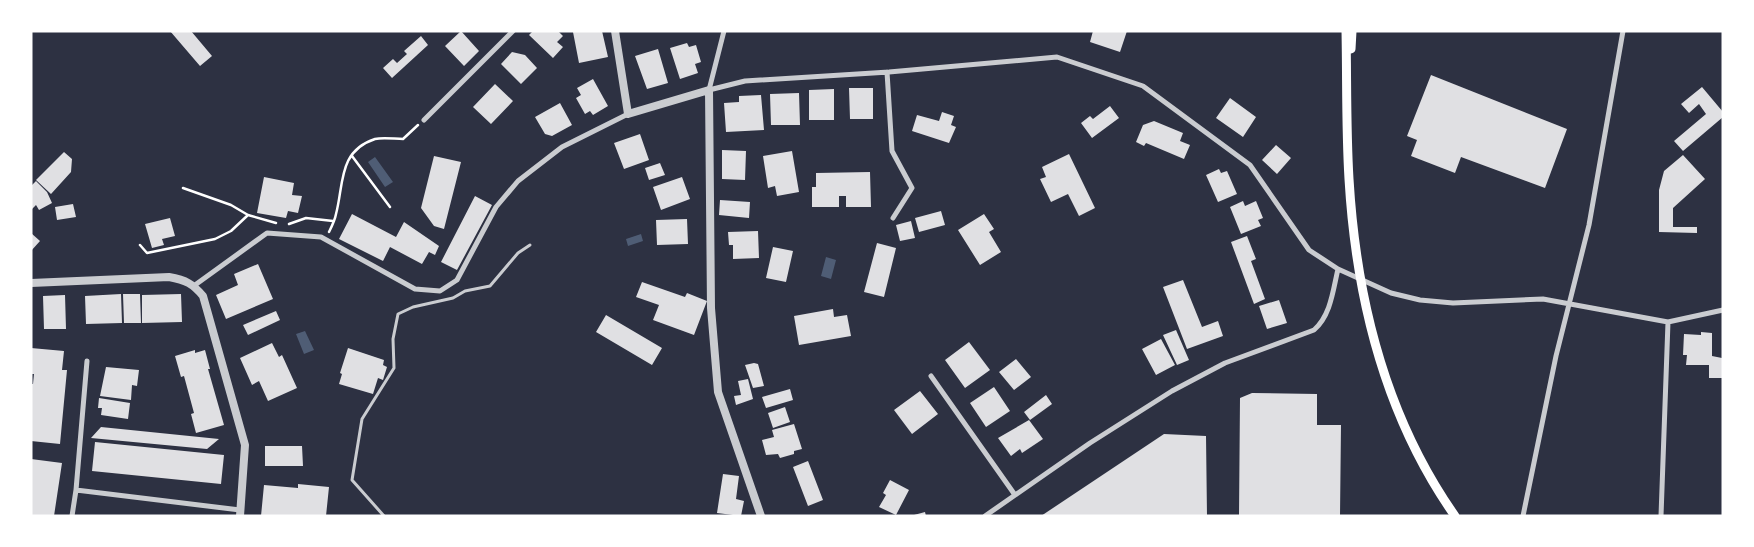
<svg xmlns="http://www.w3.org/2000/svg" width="1754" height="547" viewBox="0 0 1754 547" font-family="Jost,sans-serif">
<rect width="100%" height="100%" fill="#2d3142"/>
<path fill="#4f5d75" d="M375 157 393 182 385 187 368 162Z
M641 234 643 241 628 246 626 239Z
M826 257 836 260 831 279 821 276Z
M305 331 314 350 304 354 296 334Z"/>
<path fill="#e0e0e3" d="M170 31H191L212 56 200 66Z
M461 31 479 51 464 66 445 46Z
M533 31H558L563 36 557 42 563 47 553 58 529 35Z
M578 31H602L608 57 579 63 573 32Z
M1093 31H1127L1120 52 1090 42Z
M421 36 428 45 392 78 383 68 393 59 397 63 407 54 404 51Z
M687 43 689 47 696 45 701 62 695 64 698 73 680 79 670 48Z
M658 49 668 83 647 89 635 56Z
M512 52 525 55 537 68 521 84 501 64Z
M1431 75 1567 129 1545 188 1461 157 1455 173 1411 156 1417 140 1407 136Z
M593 79 608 106 593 115 590 111 585 114 576 98 581 95 577 88Z
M495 84 513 101 491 124 473 107Z
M1702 87 1723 112V117L1683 151 1674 141 1706 114 1699 104 1689 113 1681 104Z
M849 88H873V119H850Z
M834 89V120H809V90Z
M799 93 800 125H771L770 94Z
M761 95 764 130 726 132 724 103 739 102V96Z
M1230 98 1256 117 1243 137 1216 118Z
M560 103 572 125 552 136 545 134 535 117Z
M1110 106 1119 118 1092 138 1081 123 1090 116 1093 119Z
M942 112 954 116 951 125 956 127 949 143 912 131 917 115 939 121Z
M1154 121 1183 133 1180 141 1190 145 1184 159 1146 143 1144 146 1136 142 1143 125Z
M640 134 649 160 624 169 614 143Z
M1276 145 1291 158 1277 174 1262 160Z
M722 150 746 151 745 180 722 179Z
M792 151 799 192 777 196 775 186 768 188 763 156Z
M64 152 72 159 71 172 51 194 36 180Z
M1069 154 1095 208 1079 216 1068 194 1051 202 1040 179 1046 177 1042 167Z
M1683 155 1705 179 1673 208V227H1697V233L1659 232V190L1664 171Z
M434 156 461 162 444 229 434 226 421 208Z
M660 163 665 175 649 180 645 168Z
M1219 169 1221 173 1227 171 1237 194 1218 202 1206 175Z
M870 172 871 207H846V196H839V207H812V187H816V173Z
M264 177 294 183 292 195 302 196 298 213 288 211 286 218 257 213Z
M682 177 690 199 661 210 653 187Z
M36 181 47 192 52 203 39 210 36 205 31 210V186Z
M475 196 492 205 457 270 441 262Z
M720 200 750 202 749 218 719 215Z
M1243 201 1245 206 1256 201 1263 218 1258 220 1261 226 1241 234 1230 207Z
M73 204 76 217 57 220 55 207Z
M941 211 945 225 919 232 915 218Z
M352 214 396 237 404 222 439 246 435 255 429 252 422 264 390 247 383 261 339 239Z
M984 214 994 229 989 232 1001 252 980 265 958 230Z
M170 218 175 236 162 239 164 245 152 248 145 224Z
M687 219 688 244 657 245 656 220Z
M911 221 915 238 900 241 896 225Z
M758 231 759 258 733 259V245H729L728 232Z
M31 233 40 241 31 251Z
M1247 236 1256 259 1251 261 1265 299 1254 304 1231 242Z
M877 243 896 248 884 297 864 292Z
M773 247 793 251 786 282 766 278Z
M258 264 273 299 226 319 216 295 238 285 234 274Z
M1183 280 1202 327 1218 321 1223 336 1187 349 1163 287Z
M642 282 685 297 687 293 707 301 694 335 653 320 659 305 636 297Z
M121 294 122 323 86 324 85 296Z
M123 294H140L141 323H124Z
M181 294 182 322 142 323V295Z
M65 295 66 329H44L43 296Z
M1279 300 1287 323 1267 329 1259 306Z
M833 309 834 317 847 315 851 336 799 345 794 316Z
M276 311 280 320 248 335 243 325Z
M606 315 662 348 652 365 596 332Z
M1176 330 1189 360 1177 365 1163 335Z
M1701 332 1712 333V356L1722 358 1723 378H1709V365H1686L1687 355H1683L1684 334 1701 335Z
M1161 339 1175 365 1156 375 1142 349Z
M969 342 990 370 965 388 945 360Z
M272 343 279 357 282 355 297 388 268 401 259 381 252 385 240 358Z
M31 348 64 351 62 370H67L60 444 31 441V384H33L34 374H31Z
M348 348 384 360 383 365 387 367 383 380 378 378 373 394 339 384 342 374 340 373Z
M195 350V353L205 350 210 369H208L224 425 196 433 191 414 194 413 184 376 181 377 175 356Z
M1016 359 1031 377 1014 390 999 372Z
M754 363 758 364 764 386 753 388 745 365Z
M106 367 139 370 137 386 132 385 131 400 100 396Z
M748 379 753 399 736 405 734 396 741 395 738 381Z
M994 387 1010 411 986 427 970 403Z
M790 389 793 400 766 408 762 397Z
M920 391 938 414 912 434 894 410Z
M1252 393 1317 394V425H1341L1340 516H1239L1240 398Z
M1046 395 1052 404 1030 420 1024 412Z
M99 398 130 403 128 419 101 415 102 408H98Z
M785 407 790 422 773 428 768 413Z
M1029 420 1043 439 1022 453 1020 449 1011 456 998 438Z
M794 424 802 449 794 451V454L780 458 778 454 766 455 762 440 774 437 772 430Z
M101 427 219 439 207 449 91 438Z
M1164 434 1206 436 1207 516H1041Z
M95 442 224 455 221 484 92 471Z
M265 446H302L303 466H265Z
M31 459 62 463 54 516H31Z
M808 461 823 500 808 506 793 467Z
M723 474 739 476 736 499 744 501 741 516 717 513Z
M890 480 909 490 896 515 879 507 886 495 883 493Z
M298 484 329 487 326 516H261L264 485 298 488Z
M925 512 926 516H914V515Z"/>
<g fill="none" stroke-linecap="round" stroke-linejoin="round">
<path stroke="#fff" stroke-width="2.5" d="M352 156 390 207
M183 188 231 205 248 215
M289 224 306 218 333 221
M329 232C332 226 335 220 336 214 344 184 338 151 375 139 383 137 395 139 403 139L418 125
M140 245 147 253 215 239 231 231 248 215 276 223"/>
<path stroke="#caccd0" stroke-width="3" d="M384 516 352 480 362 419 394 368 393 339 398 314 413 307 453 298 465 291 490 286 518 253 530 245"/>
<path stroke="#caccd0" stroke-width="5" d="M724 31 709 90 745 81 889 72 1057 57 1143 86 1250 165 1309 250 1338 269 1391 293 1420 300 1453 303 1543 299 1668 322 1723 310
M887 72 892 151 912 188 893 218
M424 120 513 31
M195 285 267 233 321 237 415 289 440 291 457 280 496 207 518 181 562 147 628 114
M931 376 1015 495
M76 490 87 361
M72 516 76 490 240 510
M985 516 1090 443 1172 391 1225 363 1314 330C1331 315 1333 290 1338 269
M1523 516 1556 356 1589 225 1623 31
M1661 516 1668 322"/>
<path stroke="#caccd0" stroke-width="8" d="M615 31 628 114 709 90 711 308 718 392 761 516
M31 283 169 277C186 280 193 284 203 296L245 445 240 516"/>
<path stroke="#fff" stroke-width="9" d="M1346 31C1347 80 1346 130 1349 179 1356 298 1386 418 1455 516
M1351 49 1352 31"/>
</g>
<rect width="1754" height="547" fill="none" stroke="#ffffff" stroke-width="65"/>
</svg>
